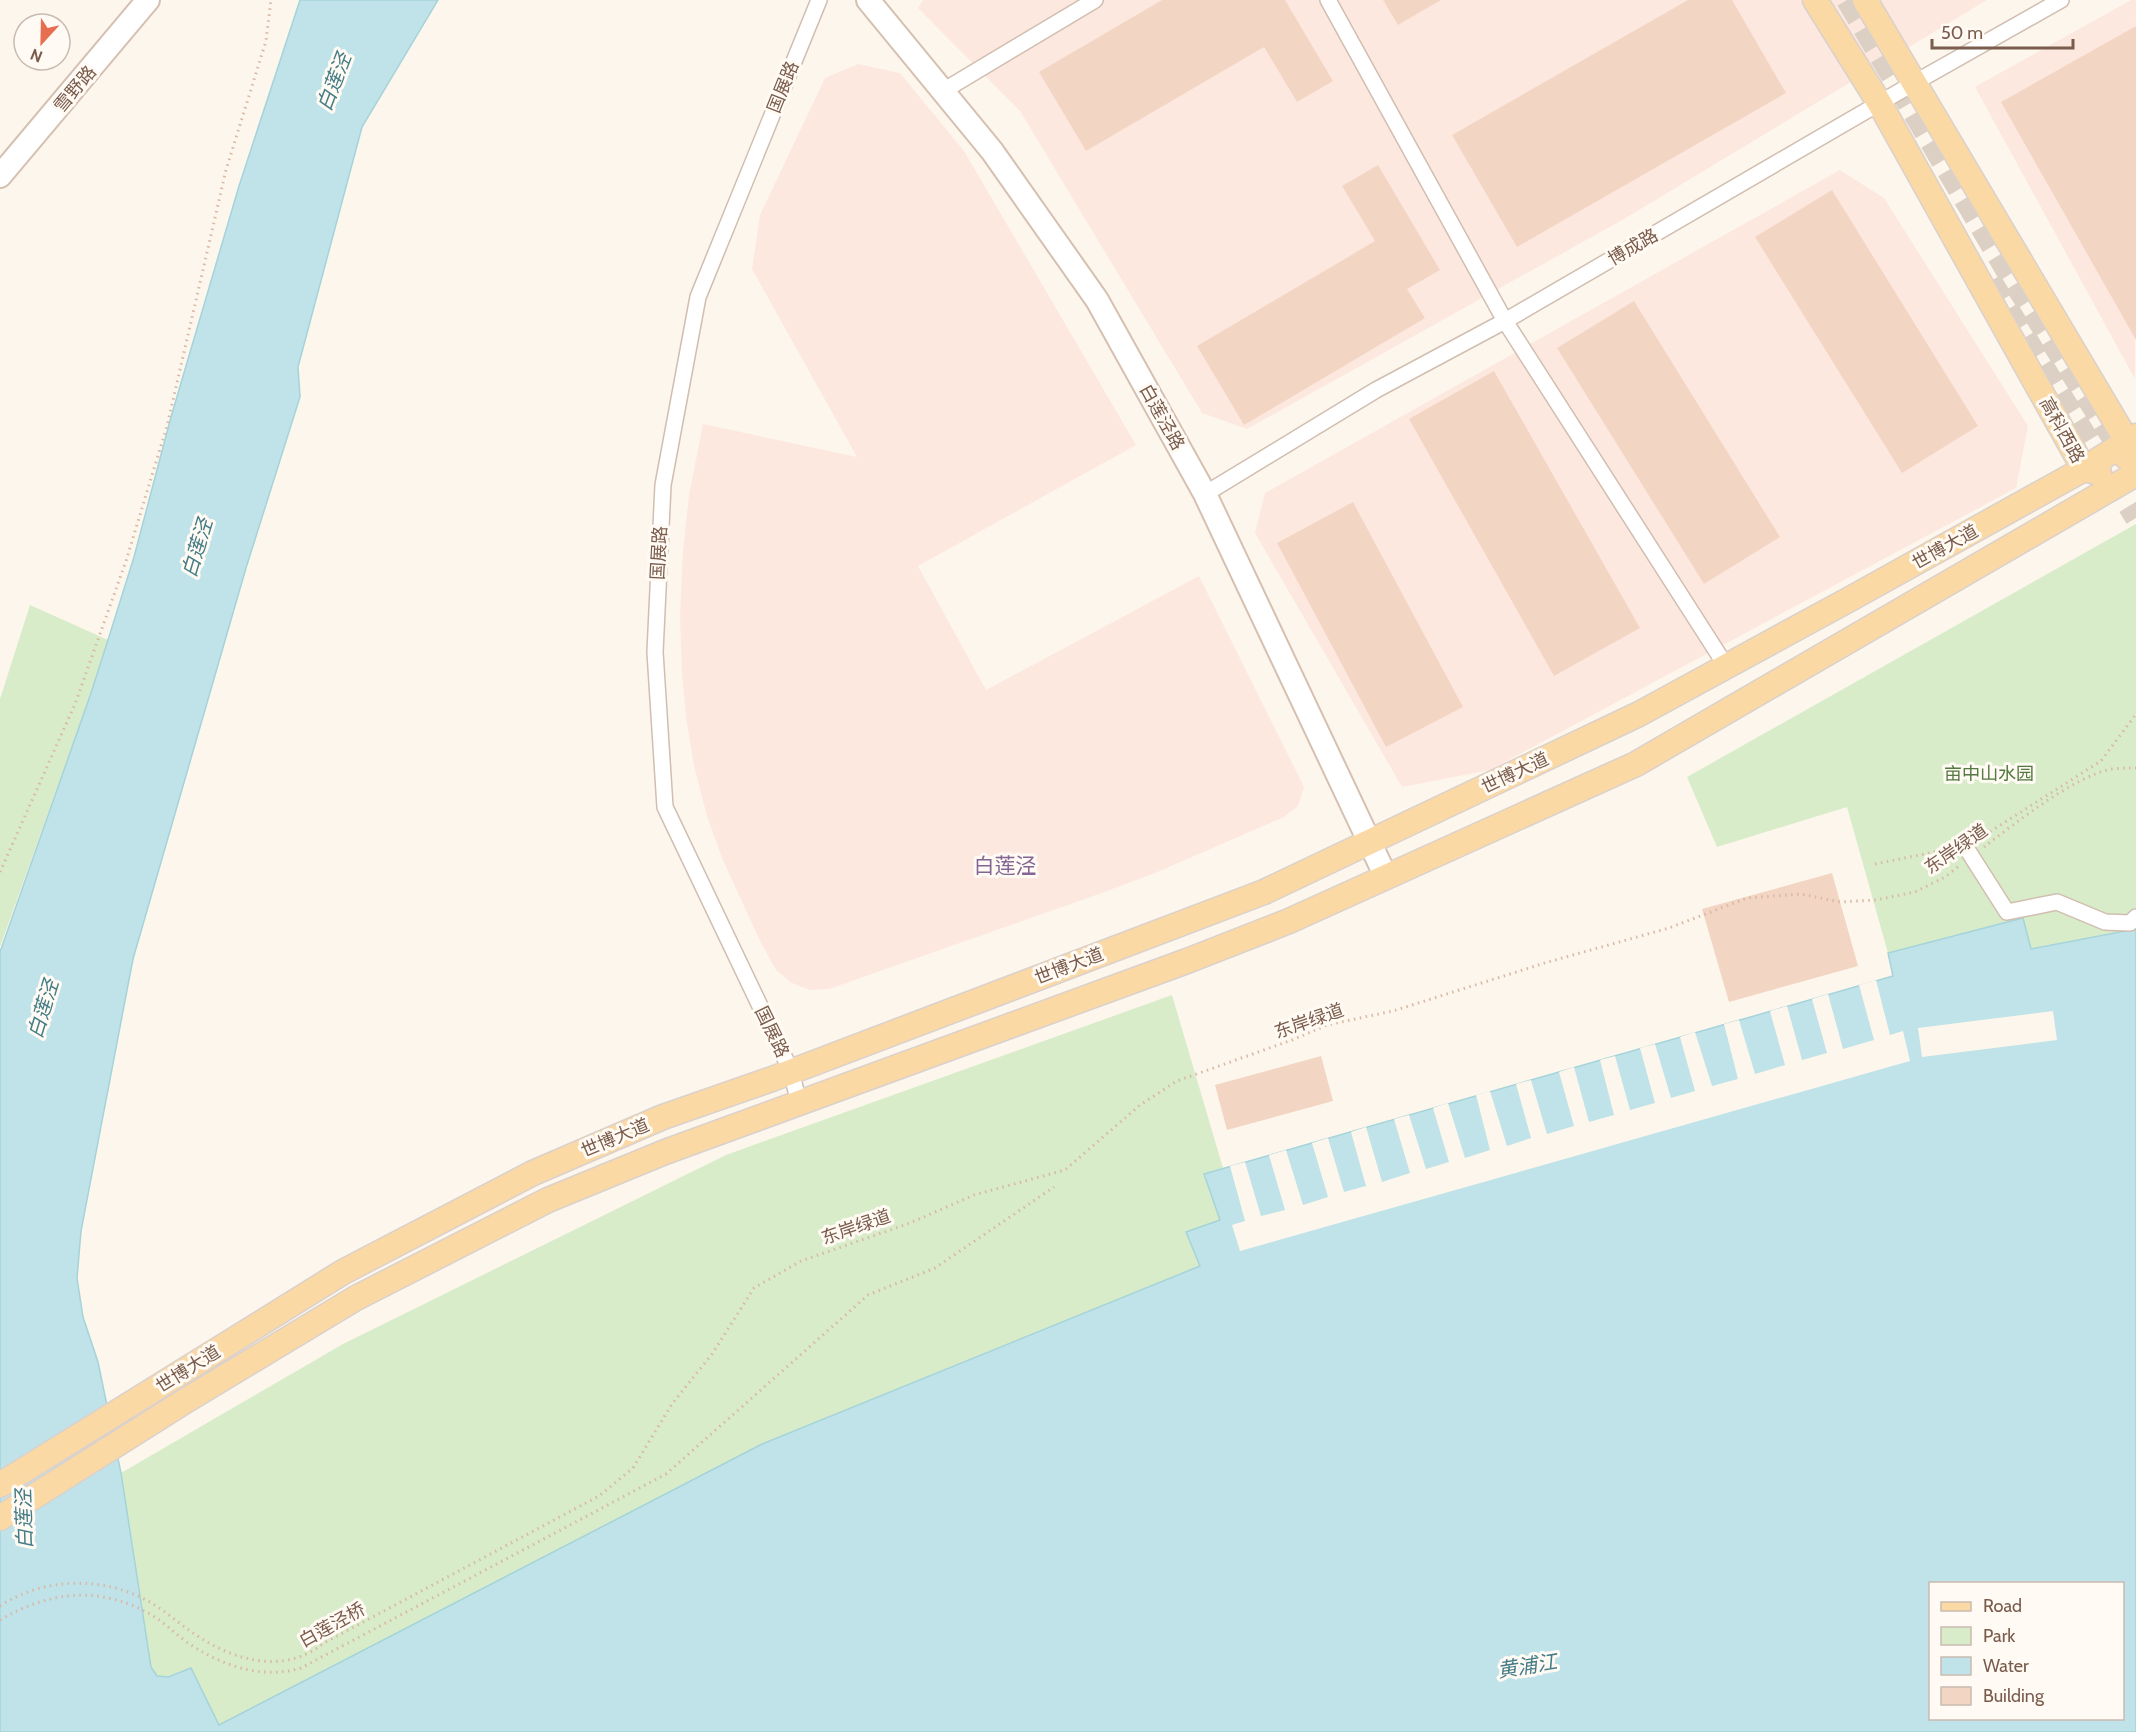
<svg xmlns="http://www.w3.org/2000/svg" width="2136" height="1732" viewBox="0 0 2136 1732" font-family="Cabin,'Noto Sans SC',sans-serif">
<rect width="100%" height="100%" fill="#fdf6ec"/>
<path fill="#fde8e0" d="M923 0H1987L1624 219 1247 429 1202 413 1020 111 918 8Z
M2131 0H2136L2135 379 1975 87Z
M858 64 900 73 964 151 1136 445 918 566 986 690 1199 576 1304 787 1298 806 1284 817 1155 873 1099 894 829 989 810 990 792 983 776 970 761 943 722 858 707 816 694 766 686 717 682 673 680 615 683 551 689 495 703 424 857 457 752 269 760 215 825 78Z
M1840 170 1884 198 2028 426 2016 488 1490 770 1402 787 1255 533 1265 493Z"/>
<path fill="#d8ecc9" d="M2136 524V929L2031 949 2022 918 1888 953 1847 807 1717 847 1687 777Z
M30 605 108 640 90 696 0 947V699Z
M1172 995 1223 1168 1204 1175 1221 1220 1200 1266 762 1444 219 1725 191 1668 162 1678 152 1672 121 1473 343 1344 726 1155Z"/>
<path fill="#bfe3e8" stroke="#a5d3da" stroke-width="1.5" fill-rule="evenodd" d="M300 0H438L362 127 298 367 300 397 246 568 133 959 81 1231 77 1278 83 1317 98 1362 121 1473 151 1667 157 1676 168 1677 191 1668 219 1725 762 1444 1200 1266 1186 1232 1220 1220 1204 1174 1893 976 1888 953 2023 918 2031 949 2136 929V1732H0V952L90 696 108 640 134 557 171 417 239 186ZM1930 1584H2122V1718H1930Z"/>
<path fill="#fdf6ec" d="M1876 980 1890 1035 1903 1031 1910 1061 1240 1251 1232 1225 1245 1221 1230 1166 1245 1162 1261 1216 1285 1210 1269 1155 1286 1150 1303 1205 1328 1197 1312 1143 1328 1138 1344 1192 1366 1186 1351 1132 1366 1127 1382 1182 1410 1173 1394 1119 1409 1115 1426 1169 1449 1162 1433 1108 1448 1103 1465 1158 1490 1150 1476 1095 1490 1091 1507 1146 1531 1138 1516 1084 1531 1080 1547 1134 1574 1126 1559 1072 1574 1067 1589 1122 1614 1115 1600 1060 1615 1056 1630 1110 1655 1103 1640 1048 1655 1044 1671 1098 1695 1091 1680 1037 1695 1032 1712 1086 1738 1079 1724 1024 1739 1020 1755 1074 1785 1065 1770 1011 1787 1006 1802 1060 1827 1053 1812 999 1828 994 1843 1049 1874 1040 1859 985Z
M2053 1011 2057 1040 1922 1057 1918 1028Z"/>
<path fill="#f3d5c3" d="M1162 0H1285L1333 81 1297 102 1264 47 1086 151 1039 72Z
M1383 0H1441L1398 25Z
M1688 0H1732L1786 93 1517 247 1452 135Z
M2136 26V340L2001 102Z
M1378 165 1440 270 1407 289 1425 318 1244 425 1197 346 1375 241 1342 186Z
M1832 190 1978 426 1902 473 1755 237Z
M1634 301 1780 537 1704 584 1557 348Z
M1494 371 1640 628 1554 676 1409 419Z
M1353 502 1463 707 1386 747 1277 543Z
M1832 873 1858 966 1729 1002 1702 909Z
M1321 1056 1333 1101 1227 1130 1215 1085Z"/>
<g fill="none" stroke-linecap="round" stroke-linejoin="round">
<path stroke="#dcd0c4" stroke-width="22" stroke-dasharray="22 11" stroke-linecap="butt" d="M1847 0 2008 273 2117 445
M1991 281 2136 518"/>
<g stroke="#d1beb0" stroke-width="18">
<path id="street" d="M1328 0 1505 321 1726 666
M943 91 1095 0
M1205 494 1376 390 1505 321 1914 83 2061 0
M1965 846 2007 912 2057 902 2105 922 2130 923 2136 917
M799 1103 791 1071 665 807 655 652 663 485 698 297 819 0"/>
</g>
<g stroke="#d6c0b0" stroke-width="26">
<path id="secondary" d="M868 0 992 151 1097 300 1205 494 1386 877
M0 176 148 0"/>
</g>
<g stroke="#dad1cd" stroke-width="27">
<path id="primary" d="M1815 0 1880 104 2084 469 2099 473
M1865 0 2127 441 2126 457
M0 1485 343 1272 533 1173 663 1117 772 1079 1264 892 1639 714 1850 599 2084 469 2136 436
M0 1518 185 1401 356 1298 548 1200 665 1152 1187 961 1289 921 1636 764 2136 474"/>
</g>
<path stroke="#d9b8a5" stroke-width="3" stroke-dasharray="1.5 4.5" stroke-linecap="butt" d="M1980 838 2101 761 2136 714
M1984 847C2014 824 2076 775 2112 769 2120 768 2128 768 2136 768
M1875 864 1949 849
M0 872 75 704 126 561 167 426 226 170 266 41 271 0
M0 1606C42 1578 100 1576 144 1599 162 1608 177 1622 193 1633 232 1660 283 1676 324 1643L599 1496 633 1468 672 1404 712 1354 754 1288 801 1261 910 1223 974 1195 1065 1170 1140 1105 1177 1081 1292 1040 1327 1025 1393 1011 1548 962 1669 928 1747 898 1801 894 1840 902 1876 900 1915 892 1945 877 1959 866
M0 1620C48 1592 97 1585 148 1613 163 1621 174 1633 188 1643 221 1665 261 1680 301 1668L666 1474 868 1295 935 1268 1054 1187"/>
<use href="#street" stroke="#fff" stroke-width="15"/>
<use href="#secondary" stroke="#fff" stroke-width="22"/>
<use href="#primary" stroke="#fbd9a5" stroke-width="24"/>
</g>
<g text-anchor="middle" dominant-baseline="central" stroke-width="6" stroke-linejoin="round" paint-order="stroke">
<g font-size="18" fill="#7a5c4d" stroke="#fffaf3">
<text transform="translate(783 87) rotate(-68)">国展路</text>
<text transform="translate(75 89) rotate(-50)">雪野路</text>
<text transform="translate(1633 247) rotate(-30)">博成路</text>
<text transform="translate(1162 417) rotate(61)">白莲泾路</text>
<text transform="translate(2062 430) rotate(61)">高科西路</text>
<text transform="translate(1945 547) rotate(-29)">世博大道</text>
<text transform="translate(659 553) rotate(-87)">国展路</text>
<text transform="translate(1515 773) rotate(-25)">世博大道</text>
<text transform="translate(1956 849) rotate(-35)">东岸绿道</text>
<text transform="translate(1069 966) rotate(-21)">世博大道</text>
<text transform="translate(1309 1021) rotate(-19)">东岸绿道</text>
<text transform="translate(772 1032) rotate(64)">国展路</text>
<text transform="translate(615 1138) rotate(-23)">世博大道</text>
<text transform="translate(856 1227) rotate(-19)">东岸绿道</text>
<text transform="translate(188 1369) rotate(-32)">世博大道</text>
<text transform="translate(332 1625) rotate(-29)">白莲泾桥</text>
</g>
<g font-size="18" fill="#537a41" stroke="#fffaf3">
<text x="1989" y="774">亩中山水园</text>
</g>
<g font-size="20" font-style="italic" fill="#437c86" stroke="#fffaf3">
<text transform="translate(334 82) rotate(-69)">白莲泾</text>
<text transform="translate(197 548) rotate(-73)">白莲泾</text>
<text transform="translate(43 1009) rotate(-73)">白莲泾</text>
<text transform="translate(24 1519) rotate(-92)">白莲泾</text>
<text transform="translate(1527 1666) rotate(-9)">黄浦江</text>
</g>
<g font-size="21" fill="#846695" stroke="#fffaf3">
<text x="1005" y="865">白莲泾</text>
</g>
</g>
<rect x="1929" y="1582" width="195" height="138" fill="#fffaf3" stroke="#cabbb1" stroke-width="1.5"/>
<rect x="1941" y="1602" width="30" height="9" fill="#fbd9a5" stroke="#cabbb1" stroke-width="1.5"/>
<text x="1983" y="1612" font-size="18" fill="#7a5c4d">Road</text>
<rect x="1941" y="1627" width="30" height="18" fill="#d8ecc9" stroke="#cabbb1" stroke-width="1.5"/>
<text x="1983" y="1642" font-size="18" fill="#7a5c4d">Park</text>
<rect x="1941" y="1657" width="30" height="18" fill="#bfe3e8" stroke="#cabbb1" stroke-width="1.5"/>
<text x="1983" y="1672" font-size="18" fill="#7a5c4d">Water</text>
<rect x="1941" y="1687" width="30" height="18" fill="#f3d5c3" stroke="#cabbb1" stroke-width="1.5"/>
<text x="1983" y="1702" font-size="18" fill="#7a5c4d">Building</text>
<g transform="translate(42 42) rotate(202)"><circle r="28" fill="#fffaf3" stroke="#cabbb1" stroke-width="1.5"/>
<path d="M0-4.5L10 22L0 15L-10 22Z" fill="#e76f51"/>
<text y="-9" font-size="16" font-weight="bold" text-anchor="middle" fill="#7a5c4d">N</text>
</g>
<path d="M1932 39v9h141v-9" fill="none" stroke="#7a5c4d" stroke-width="3"/>
<text x="1941" y="39" font-size="18" fill="#7a5c4d" stroke="#fffaf3" stroke-width="4.5" paint-order="stroke">50 m</text>
</svg>
